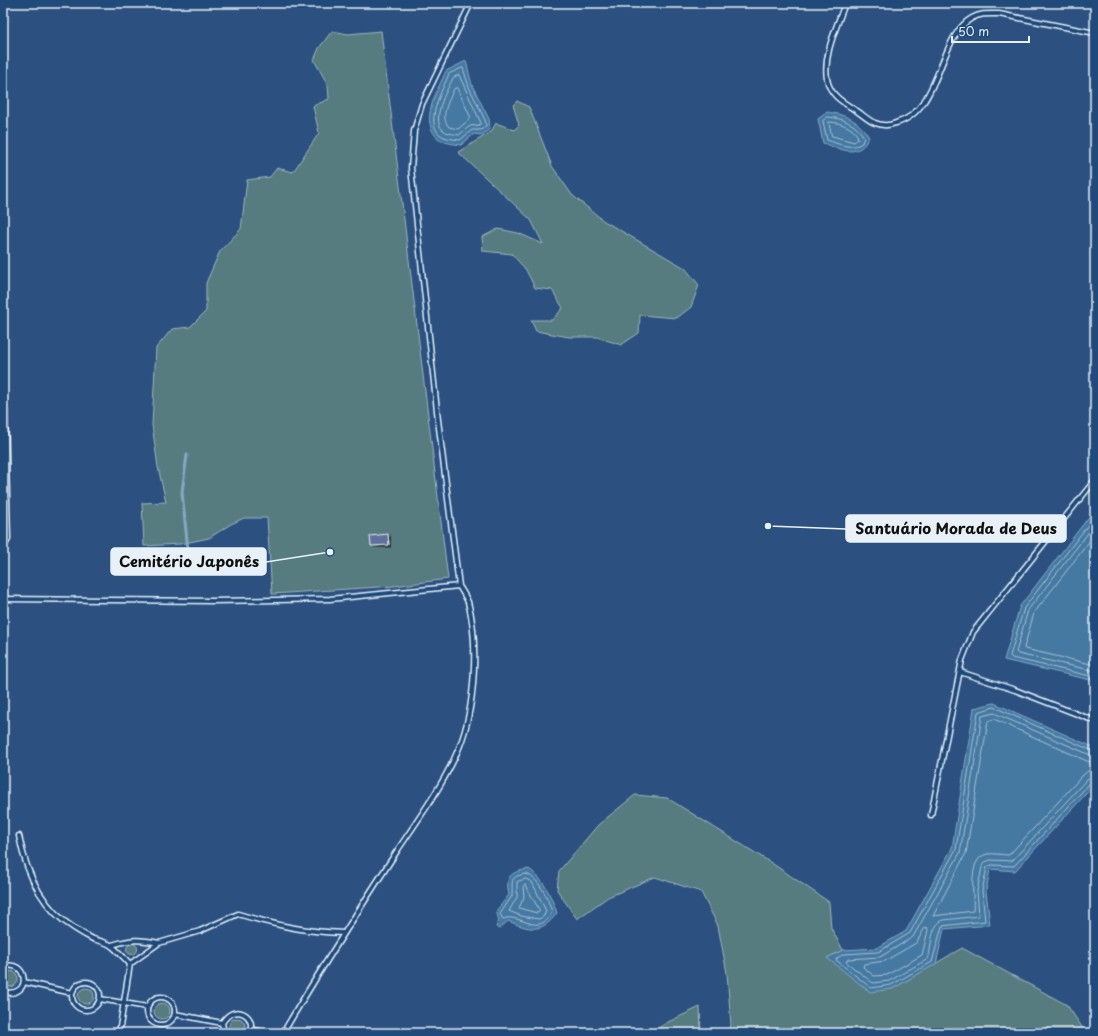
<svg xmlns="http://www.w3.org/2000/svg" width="1098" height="1036" viewBox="0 0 1098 1036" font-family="'Playpen Sans',sans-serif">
<defs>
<filter id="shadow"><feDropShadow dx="4" dy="2" stdDeviation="1" flood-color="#0009"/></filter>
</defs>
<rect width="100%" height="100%" fill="#2c5181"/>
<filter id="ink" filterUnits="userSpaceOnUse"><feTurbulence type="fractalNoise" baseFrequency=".025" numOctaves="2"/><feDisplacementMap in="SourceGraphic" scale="8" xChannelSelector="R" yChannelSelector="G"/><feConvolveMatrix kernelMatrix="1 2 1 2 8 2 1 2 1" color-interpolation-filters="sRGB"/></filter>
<g filter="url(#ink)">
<path fill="#577b80" stroke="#a0b6bc" d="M332 31 348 34 381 31 448 579 394 586 272 594 267 518H244L231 524 209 538 180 544 144 546 142 503 166 502 158 467 152 425 156 348 172 329 190 327 206 311V283L220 251 241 229 247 180 270 177 277 168 293 172 319 133 313 106 329 99 328 85 314 60 319 48Z
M517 101 529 107 552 166 572 195 604 221 685 268 699 285 691 307 677 318 640 315 639 333 621 345 597 337H569L536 331 531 320H552L563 308 552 290 535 288 526 270 512 254 483 251 482 237 498 229 518 233 543 244 531 220 458 152 491 132 496 123 514 130 519 125 513 105Z
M635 795 667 798 773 864 829 902 831 928 843 950 827 958 892 989 962 948 1067 1005 1086 1033H728L731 1025 727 973 718 926 701 892 655 877 608 897 577 919 557 890 559 871 598 825Z
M126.5 949a5.5 5.5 0 1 1 11 0a5.5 5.5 0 1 1-11 0Z
M2 979a8 8 0 1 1 16 0a8 8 0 1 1-16 0Z
M78 996a8 8 0 1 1 16 0a8 8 0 1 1-16 0Z
M154 1011a8 8 0 1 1 16 0a8 8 0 1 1-16 0Z
M700 1007 701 1033H651L666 1023Z
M229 1026a8 8 0 1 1 16 0a8 8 0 1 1-16 0Z"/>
<path fill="#4579a2" stroke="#86a9c4" d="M466 61 472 85 489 119 490 129 482 135 474 134 461 145C455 144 445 143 440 140 417 122 438 90 446 71Z
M827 112C847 115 858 120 869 137 859 159 842 150 823 143L818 119Z
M1095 509V681L1004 660 1020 606Z
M994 703 1095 748V784L1015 871 990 869 986 891 990 925 944 929 936 964 892 989 870 992 827 958 843 950 877 948 906 931 952 848 974 708Z
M529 869C544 879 551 896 557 913 542 934 530 930 508 921L499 929 496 927 499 920 496 911 509 895C505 876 510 872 529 869Z"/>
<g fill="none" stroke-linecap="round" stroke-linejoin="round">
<path stroke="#a7c1d6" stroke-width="1" d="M463 68 469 87 485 120 486 126 481 130H472L460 140C455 139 449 139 444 137 421 127 443 89 449 74Z
M459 75 481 123 479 125 470 126 459 135C455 134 450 134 446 132 428 123 447 90 453 78Z
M457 88 471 118 458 129 449 127C439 116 449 101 454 89Z
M828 117C843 118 856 124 864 137L862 143C851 150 839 144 827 140L823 121Z
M829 122C839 122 857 128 858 139L854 142 832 136Z
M1095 516 1024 608 1010 656 1012 658 1095 677
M1095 524 1028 610 1016 652 1018 654 1095 671
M1095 534 1034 613 1024 648 1025 649 1095 665
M1095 752 994 707 978 712 956 849 910 933 878 952 844 954 837 958 836 960 871 988 891 985 932 962 942 926 985 921 982 891 987 867 991 865 1014 866 1090 783 1095 781
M1095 757 994 713 982 716 960 853 913 937 880 957 848 959 846 962 873 983 889 981 928 959C932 947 930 924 944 920L979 916 977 891 983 863 990 860 1012 861 1087 779 1095 776
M1095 763 1087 761 994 719 988 721 966 853 933 916 973 911C975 897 966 859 987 854 994 853 1002 855 1009 855L1083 775 1088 771 1095 770
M527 874C540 880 548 898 552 912 540 939 519 912 503 919L500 914 512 896C513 881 508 876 527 874Z
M526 879 532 882 546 911 544 916 539 919 521 916 509 911 517 897V882Z
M525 885 540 911 537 913 519 908 524 897 523 887Z
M925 928 927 927 928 930 922 955 887 975 874 976 863 967 864 964 885 961 916 943Z"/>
<path stroke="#86a9c4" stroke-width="3" d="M187 455 182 492 188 551"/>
</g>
<path fill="#5f6f9d" stroke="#e8f1f8" filter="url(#shadow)" d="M388 534 389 545 371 546 370 536Z"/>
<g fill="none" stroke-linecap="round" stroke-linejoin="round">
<g stroke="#e8f1f8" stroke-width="7">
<path id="lane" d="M845 3C837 27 823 54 827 79 830 96 844 103 857 111 863 115 869 121 875 123 883 126 888 126 896 123 941 111 938 37 972 18 981 13 989 14 999 14L1095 33
M3 599 213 601 330 599 459 586 438 420 411 168 414 131 422 104 471 3
M960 672 1015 690 1095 721
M931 815 962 660 973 632 1095 480
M19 836C26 872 41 908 74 928 80 932 87 936 93 939 99 941 108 942 113 947 119 952 125 959 130 964
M112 945C131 939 139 939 159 943
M3 967C27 957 34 999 3 992
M72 996a14 14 0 1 1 28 0a14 14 0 1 1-28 0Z
M24 982 72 993
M147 1011a14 14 0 1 1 28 0a14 14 0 1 1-28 0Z
M100 999 147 1007
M175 1014 222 1023
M251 1029 267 1033
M37 1033H40
M119 1033 130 964 159 943 200 931 238 914C275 925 305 932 344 933
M224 1033 222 1023C235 1001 258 1017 249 1033
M283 1033C319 971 358 911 397 851 419 818 444 784 459 748 475 709 479 642 468 602 466 597 462 591 459 586"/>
</g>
<g stroke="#e8f1f8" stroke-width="11">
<path id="street" d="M3 411 6 539 3 544"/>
</g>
<path stroke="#e8f1f8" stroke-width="2" stroke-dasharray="4 3" stroke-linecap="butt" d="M3 221 7 205 4 3"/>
<use href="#lane" stroke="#1f4a7a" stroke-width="4"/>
<use href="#street" stroke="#1f4a7a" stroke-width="8"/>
</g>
</g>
<path fill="none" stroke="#e8f1f8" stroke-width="1.5" d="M768 526L846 529M330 552L266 562"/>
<g fill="#e8f1f8" stroke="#1f4a7a" stroke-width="1.5">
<circle cx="768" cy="526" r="4"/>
<circle cx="330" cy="552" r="4"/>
</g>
<g fill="#e8f1f8" stroke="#e8f1f8" stroke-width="1.5">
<rect x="846" y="515" width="220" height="27" rx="4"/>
<rect x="111" y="548" width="155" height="27" rx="4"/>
</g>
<g font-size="15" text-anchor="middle" font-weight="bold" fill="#111">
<text x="956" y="534">Santuário Morada de Deus</text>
<text x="189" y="567">Cemitério Japonês</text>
</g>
<rect width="1098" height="1036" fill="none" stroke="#1f4a7a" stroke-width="16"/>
<rect x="8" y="8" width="1082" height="1020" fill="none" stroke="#e8f1f8" stroke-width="1.5" filter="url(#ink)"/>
<path d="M952 36v6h77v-6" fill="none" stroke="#e8f1f8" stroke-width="2"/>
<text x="958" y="36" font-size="12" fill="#e8f1f8" stroke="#1f4a7a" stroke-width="3" paint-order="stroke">50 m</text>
</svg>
